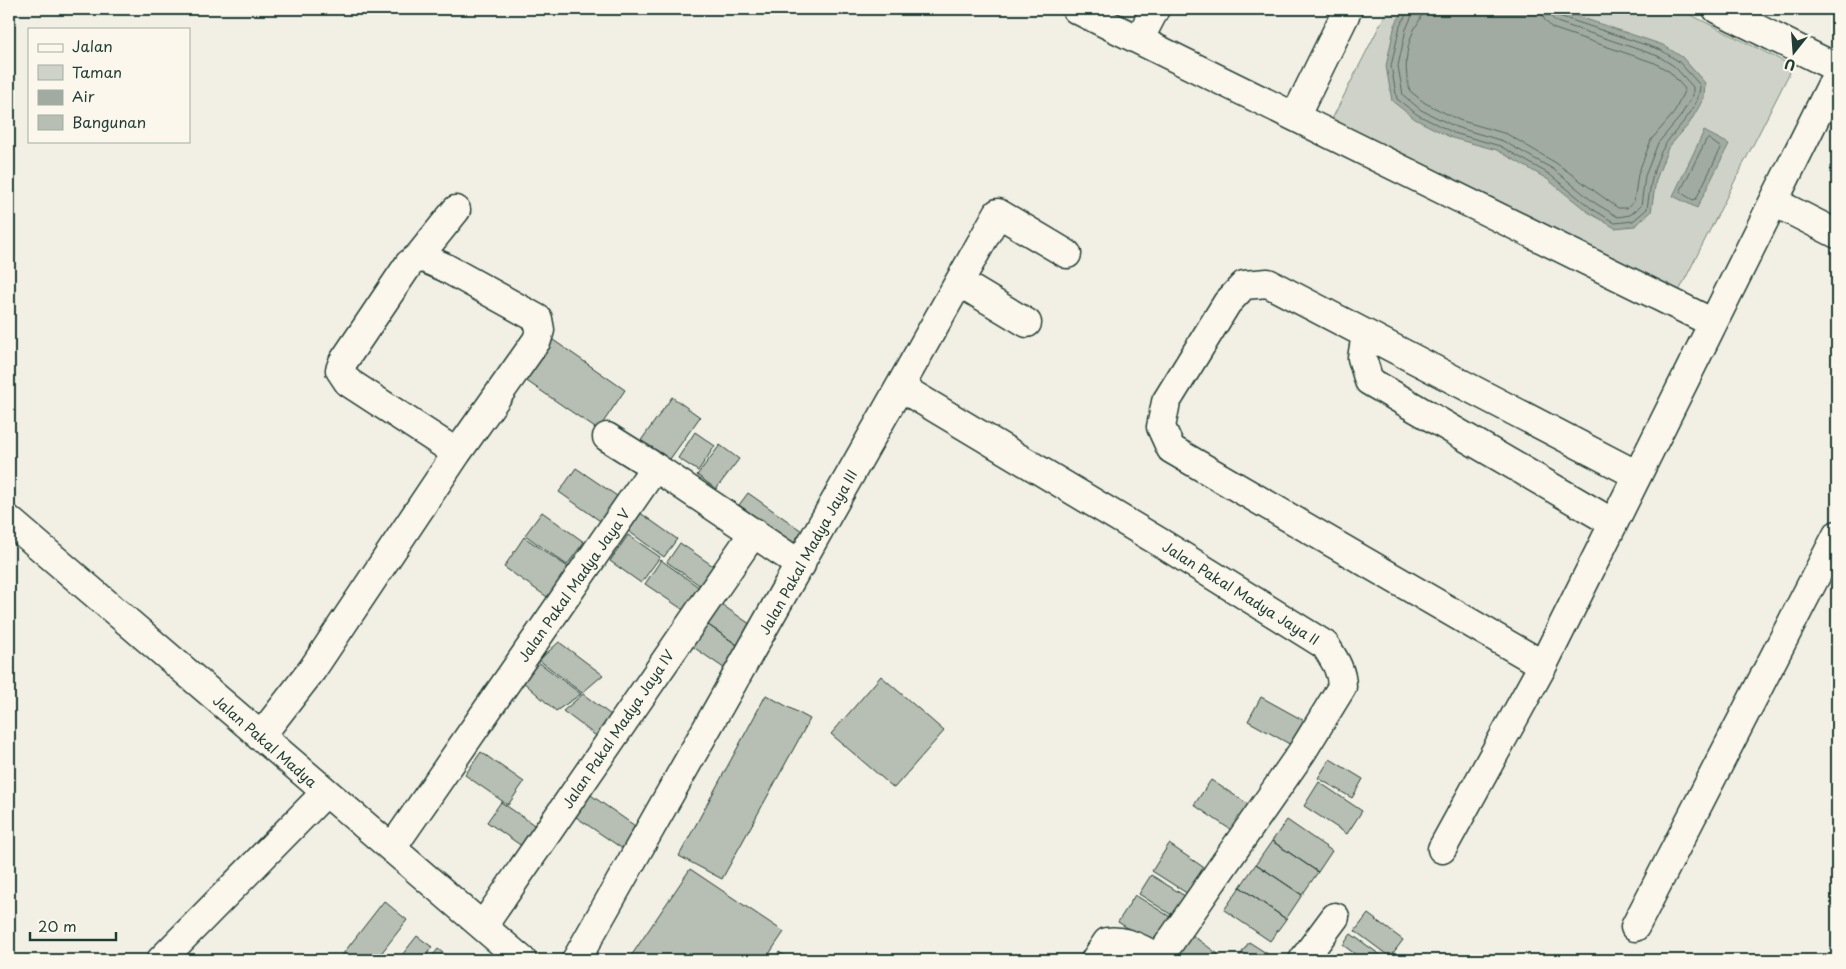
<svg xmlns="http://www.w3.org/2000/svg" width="1846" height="969" viewBox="0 0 1846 969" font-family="'Playpen Sans',sans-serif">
<rect width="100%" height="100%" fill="#f2f0e5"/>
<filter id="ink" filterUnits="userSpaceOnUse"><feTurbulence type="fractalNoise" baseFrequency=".02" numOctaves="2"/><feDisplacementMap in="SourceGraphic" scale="10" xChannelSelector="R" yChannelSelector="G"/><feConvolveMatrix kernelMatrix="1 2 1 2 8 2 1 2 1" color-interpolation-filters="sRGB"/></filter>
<g filter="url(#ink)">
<path fill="#cfd2c8" stroke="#77887e" d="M1388 9H1679L1793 66 1676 297 1330 123Z"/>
<path fill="#a2aba1" stroke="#6e7f75" d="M1405 9H1556L1663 45 1682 57 1705 83 1704 98 1689 124 1668 148 1656 180 1651 212 1635 226 1615 228 1588 212 1547 179 1497 150 1452 138 1415 119 1392 101 1386 66 1395 24Z
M1704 131 1729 144 1697 208 1673 196Z"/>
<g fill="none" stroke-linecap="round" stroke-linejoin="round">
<path stroke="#536960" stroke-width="1" d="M1409 9 1400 26 1391 66 1397 99 1418 115 1454 133 1500 146 1549 174 1591 208 1615 223 1633 221 1647 209C1650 188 1653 163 1665 145 1678 125 1699 111 1700 85L1678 61 1661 50 1559 16 1556 9
M1415 9 1406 29 1398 66 1403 95 1421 110 1456 127 1503 141 1553 169 1595 203 1618 217 1630 215 1641 206 1645 176 1658 143 1680 117 1693 95V87L1674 66 1658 56 1557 22 1551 17 1549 9
M1423 9C1422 18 1418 22 1414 30 1405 48 1404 73 1410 91L1425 103 1459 120 1507 134 1556 163 1618 208H1627L1634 202 1638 174 1651 140 1674 113 1685 89 1670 72 1655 63 1552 28 1544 19 1542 9
M1709 139 1721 148 1696 199 1693 200 1680 192 1706 140Z"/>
</g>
<path fill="#b7beb3" stroke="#1f3d34" d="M546 335 625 390 598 430 518 375Z
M672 397 700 417 665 466 637 446Z
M695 432 715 446 698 471 678 458Z
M720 445 739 459 716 489 697 475Z
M576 468 620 498 603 523 559 492Z
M748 493 802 531 793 543 739 505Z
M542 512 584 542 567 565 525 535Z
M639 512 677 539 664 557 627 530Z
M628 535 660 557 641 583 610 561Z
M524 537 571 569 550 599 504 567Z
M680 543 716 568 702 587 667 562Z
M661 560 704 591 688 613 645 584Z
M718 602 760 631 746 651 704 622Z
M704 622 746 651 731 673 689 644Z
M559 642 603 675 582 693 539 660Z
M537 661 581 694 556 711 522 681Z
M881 676 944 731 894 788 831 734Z
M583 694 619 721 603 741 563 711Z
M766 695 810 719 722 879 679 856Z
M1261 697 1308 723 1295 747 1248 721Z
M481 752 524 782 508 805 465 775Z
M1330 759 1363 779 1352 798 1318 778Z
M1211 780 1254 808 1237 834 1194 805Z
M1319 782 1362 811 1347 834 1304 806Z
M585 791 638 828 623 849 570 813Z
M501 802 543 831 529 851 487 822Z
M1287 820 1332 851 1318 872 1272 841Z
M1272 841 1318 872 1302 895 1256 864Z
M1169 844 1212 873 1196 899 1152 871Z
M1256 864 1302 895 1286 919 1240 887Z
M690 869 784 932 765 960H638L631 956Z
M1151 875 1193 901 1181 921 1139 894Z
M1240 887 1286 919 1270 941 1224 910Z
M1135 895 1172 918 1155 945 1118 922Z
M384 901 407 920 376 960H341L339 959Z
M1368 914 1403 940 1390 957 1355 931Z
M1351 934 1386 959 1385 960H1363L1343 945Z
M1192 935 1226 960H1174Z
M417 936 432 947 423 960H398Z
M1249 942 1277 960H1237Z
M438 949 452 960H429Z
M779 952 791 960H773Z"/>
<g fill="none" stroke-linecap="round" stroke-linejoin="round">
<g stroke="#1f3d34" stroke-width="31">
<path id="minor" d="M1076 9 1713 323
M1717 9 1837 68
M1139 40 1155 9
M1295 117 1348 9
M1774 202 1837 234
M419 256 409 264 343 362 340 370 348 382 457 453
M959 282 1027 323
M1366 335 1362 358 1369 381 1613 523
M900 387 1161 543 1325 645C1334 659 1342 670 1342 687L1302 752 1159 958C1142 950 1126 939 1107 942L1095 960
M607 437 655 467
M9 520 522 960
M1543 665 1171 449 1161 427 1166 402 1227 303 1244 285 1268 283 1637 475
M260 737 312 670 457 453 537 340 540 330 538 319 444 267 419 256 456 210
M392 848 655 467 801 565
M1442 849 1543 665 1837 74
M483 926 754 532
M1635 927 1837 535
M161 960 325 793
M576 960 998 213 1067 254
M1303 960 1335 917"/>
</g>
<use href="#minor" stroke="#fbf7ec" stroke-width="28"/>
</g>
</g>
<g text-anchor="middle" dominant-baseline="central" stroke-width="4" stroke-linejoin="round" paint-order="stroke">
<g font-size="14" fill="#1f3d34" stroke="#fbf7ec">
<text transform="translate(808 552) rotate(-61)">Jalan Pakal Madya Jaya III</text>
<text transform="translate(574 585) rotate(-55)">Jalan Pakal Madya Jaya V</text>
<text transform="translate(1241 593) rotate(32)">Jalan Pakal Madya Jaya II</text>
<text transform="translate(618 729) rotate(-56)">Jalan Pakal Madya Jaya IV</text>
<text transform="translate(265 741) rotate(41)">Jalan Pakal Madya</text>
</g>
</g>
<rect width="1846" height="969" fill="none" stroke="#fbf7ec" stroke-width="30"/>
<rect x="15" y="15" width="1816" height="939" fill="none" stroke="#1f3d34" stroke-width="2" filter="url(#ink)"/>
<rect x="28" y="28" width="162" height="115" fill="#fbf7ec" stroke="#a3ada2"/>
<rect x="38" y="44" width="25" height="8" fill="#fbf7ec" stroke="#a3ada2"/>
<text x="72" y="52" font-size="15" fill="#1f3d34">Jalan</text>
<rect x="38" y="65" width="25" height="15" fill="#cfd2c8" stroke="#a3ada2"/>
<text x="72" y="78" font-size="15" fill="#1f3d34">Taman</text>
<rect x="38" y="90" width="25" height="15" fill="#a2aba1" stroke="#a3ada2"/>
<text x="72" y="102" font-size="15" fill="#1f3d34">Air</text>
<rect x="38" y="115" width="25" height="15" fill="#b7beb3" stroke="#a3ada2"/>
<text x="72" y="128" font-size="15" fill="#1f3d34">Bangunan</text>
<g transform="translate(1794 52) rotate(197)" stroke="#fbf7ec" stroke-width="4" paint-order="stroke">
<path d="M0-4L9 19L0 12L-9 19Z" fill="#1f3d34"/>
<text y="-8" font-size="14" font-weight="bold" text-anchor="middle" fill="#1f3d34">U</text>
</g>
<path d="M30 932v8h86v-8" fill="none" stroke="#1f3d34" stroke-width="2.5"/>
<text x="38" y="932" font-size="15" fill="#1f3d34" stroke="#fbf7ec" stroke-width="4" paint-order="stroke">20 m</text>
</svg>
